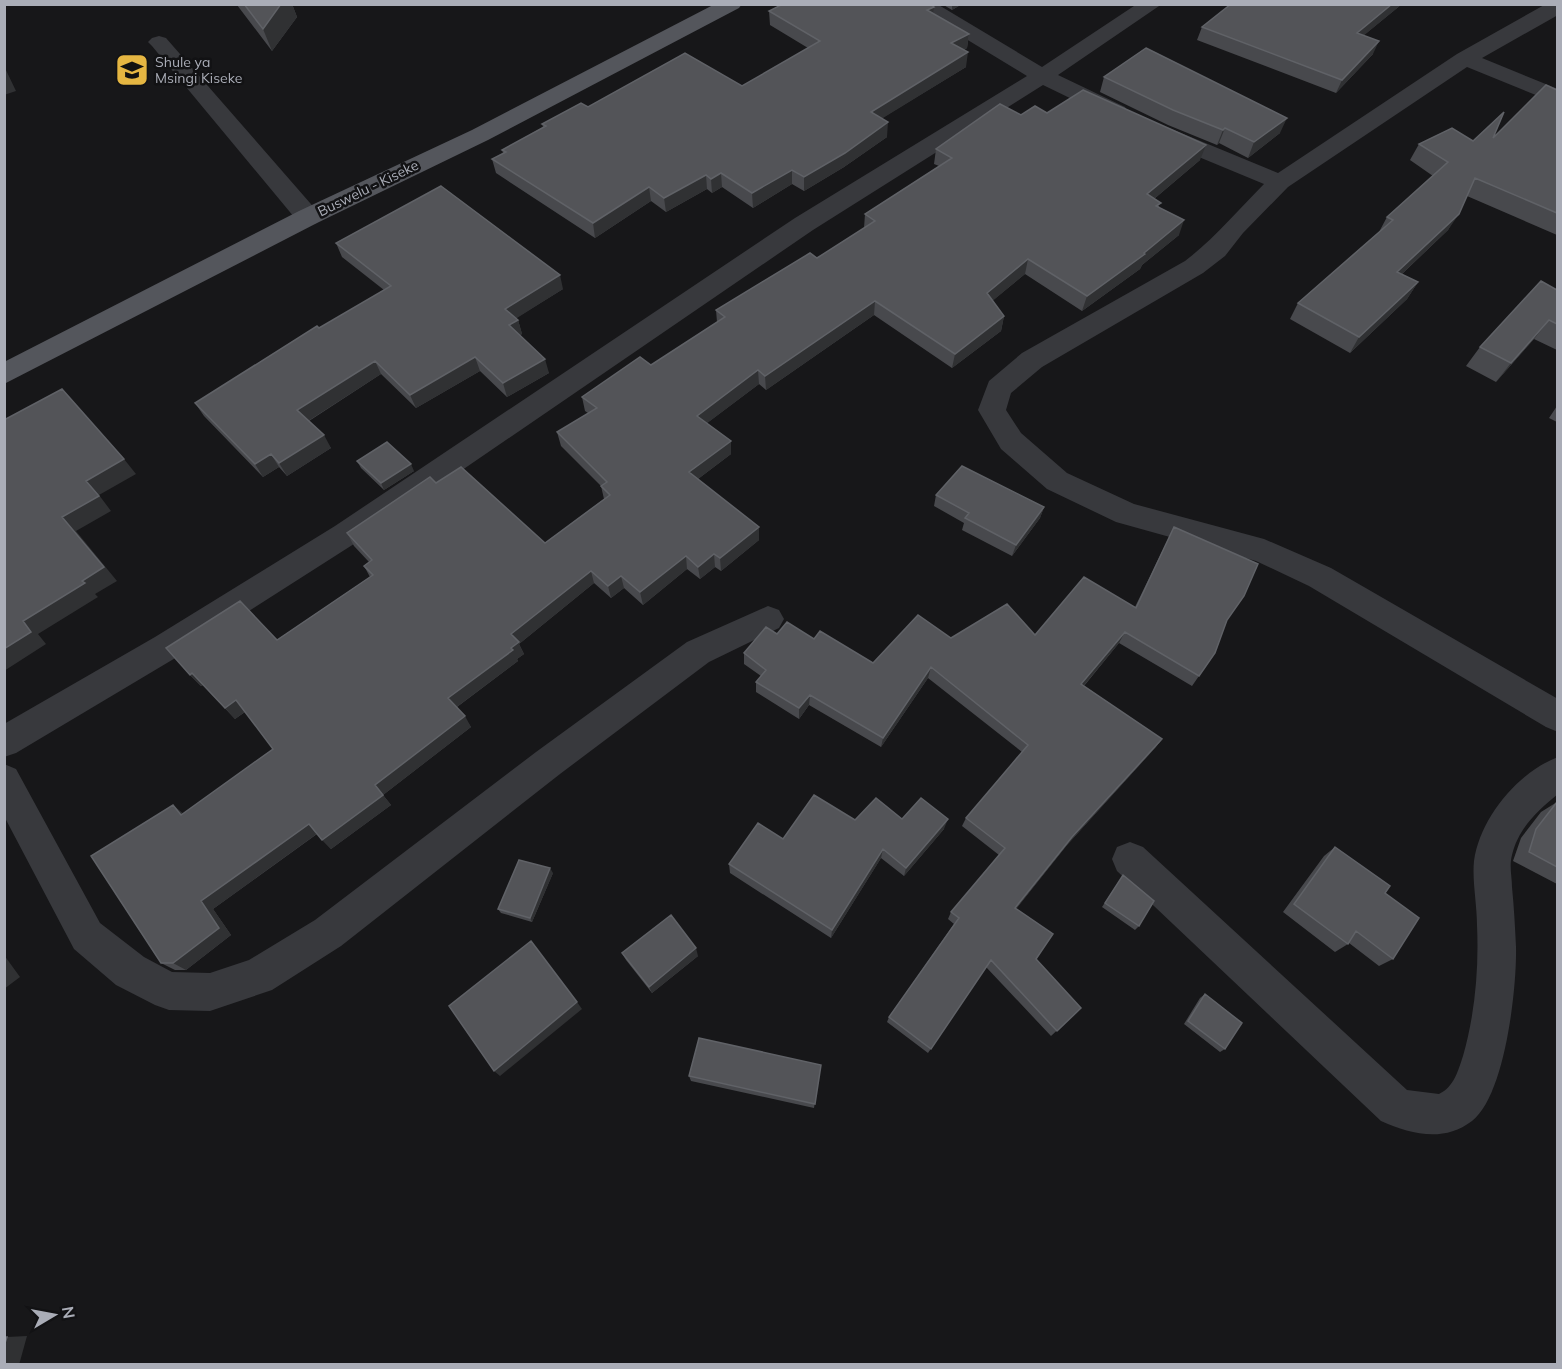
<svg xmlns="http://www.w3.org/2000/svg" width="1562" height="1369" viewBox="0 0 1562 1369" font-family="Mulish,sans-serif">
<rect width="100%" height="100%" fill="#171719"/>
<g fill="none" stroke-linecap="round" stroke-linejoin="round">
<path fill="#38393d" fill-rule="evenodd" d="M912 4H937L1042 67 1137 4H1162L1058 75 1125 107 1128 112 1125 117 1117 119 1109 117 1043 85 813 230 357 542 177 657 16 753 4 757V724L155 637 335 526 795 218 1027 76 915 8Z
M1546 4H1558V15L1482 58 1558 89V104L1467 67 1288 187 1243 233 1225 256 1203 273 1042 367 1011 393 1006 410 1021 433 1067 473 1134 504 1264 539 1331 568 1558 699V732L1546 727 1309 586 1256 561 1116 522 1047 489 1001 449 978 410 989 381 1022 353 1185 261C1214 239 1238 210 1264 184L1153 138 1150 133 1153 128 1161 126 1169 128 1278 173 1457 54Z
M159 36 166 38 317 211 320 217 317 223 308 225 299 223 152 46 148 42 152 38Z
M768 606 779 610 784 619 779 628 709 662 560 774 341 946 272 990 210 1011 169 1010 155 1005 116 985 74 949 4 816V764L16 769 100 923 144 957 172 972 210 973 249 960 315 920 536 752 687 642Z
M1558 757V794C1537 811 1518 829 1512 855 1509 866 1512 877 1512 887 1514 907 1515 927 1516 947 1517 988 1505 1096 1472 1121 1443 1143 1411 1134 1381 1121L1117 871 1112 859 1117 847 1130 842 1143 847 1407 1090 1439 1094C1454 1087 1458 1071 1463 1056 1475 1014 1479 969 1477 925 1477 904 1472 881 1474 861 1480 818 1518 772 1558 757Z"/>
<path fill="#54565c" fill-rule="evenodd" d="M715 4H742L739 8 488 140 317 223 4 384V362L299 211 472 130Z"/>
</g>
<path fill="#48494d" d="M292 4 297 17 272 51 237 5Z
M942 4H962L952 10Z
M1402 4 1364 35 1373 54 1336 93 1197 40 1202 27Z
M769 11 933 14 969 34 967 48 964 50 966 67 882 118 887 137 844 167 804 191 792 184 753 208 722 187 712 193 707 189 666 212 651 201 595 238 496 173 492 159 503 153 502 150 543 127 542 124 588 107 742 86 808 48 770 25Z
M1104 77 1280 133 1248 158 1219 143 1217 145 1168 125 1100 92Z
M1557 90V235L1467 196 1448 230 1402 274 1418 282 1407 299 1350 353 1290 319 1298 303 1379 232 1387 217 1433 176 1410 160 1419 144 1473 141 1493 138Z
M1047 113 1200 160 1154 199 1179 235 1142 265 1140 269 1082 311 1025 274 992 301 1004 316 1001 331 952 368 874 315 766 390 759 384 707 423 731 454 698 479 759 540 721 571 715 567 700 579 687 569 643 605 624 588 611 598 594 583 519 644 524 654 517 659 518 661 457 707 471 727 383 795 391 805 331 849 317 834 213 909 231 935 186 970H175L161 963 184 813 273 749 245 712 235 719 203 685 201 686 190 675 277 640 370 577 364 566 369 562 354 546 347 533 436 483 545 543 604 499 601 486 561 446 557 432 588 413 585 411 582 397 651 365 717 322 716 310 817 258 864 228 865 214 939 166 934 164 936 149 1021 115Z
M336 243 563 289 516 318 518 320 522 334 520 335 549 373 507 397 480 371 416 408 381 374 309 421 331 448 287 476 279 467 263 477 204 416 195 403 319 328 384 290 342 257Z
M1557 290V350L1534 339 1496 382 1466 366 1480 347Z
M1557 406V422L1549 418Z
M357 461 414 471 384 490 361 468Z
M936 495 1044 507 1040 518 1012 556 962 530 964 523 934 506Z
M1174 527 1226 621 1215 653 1192 686 1119 643 1084 686 1162 739 1155 748 1067 845 1016 909 1036 959 1081 1008 1051 1036 986 967 928 1053 887 1022 889 1017 954 924 948 919 951 912 999 855 962 826 966 818 1022 752 928 678 881 747 809 705 799 719 756 692V682L761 676 744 664V653L777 634 814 639 873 663 951 638 1035 635 1135 607Z
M1557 802V884L1513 861 1521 838 1541 812Z
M902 819 944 829 904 876 881 858 831 938 730 873 729 864 783 839 855 820Z
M1335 847 1385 893 1393 959 1379 966 1349 943 1348 944 1335 952 1283 912 1324 856Z
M553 873 532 922 501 913 498 909Z
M1123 875 1139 926 1135 930 1102 907Z
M622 953 698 956 652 993 626 960Z
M1205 994 1225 1049 1220 1052 1184 1024 1200 998Z
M821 1065 814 1108 691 1081 689 1076Z"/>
<path fill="#303133" d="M281 4H292L297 17 272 51 263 29Z
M952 4H962L952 10Z
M1392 4H1402L1351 46 1357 33Z
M934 7 932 21 927 10Z
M969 34 967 48 949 58 951 43Z
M1379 41 1373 54 1336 93 1342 80Z
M968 52 966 67 870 126 871 112Z
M4 66 16 91 4 95Z
M1287 118 1280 133 1248 158 1254 142Z
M888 122 887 137 844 167 804 191V177Z
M1225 128 1219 143 1217 145 1223 130Z
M1206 145 1200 160 1142 209 1147 194Z
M792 170V184L753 208 752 193Z
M721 173 722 187 712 193 711 179Z
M706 175 707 189 666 212 664 198Z
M649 187 651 201 595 238 593 223Z
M1459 214 1448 230 1387 288 1397 272Z
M1184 220 1179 235 1142 265 1140 269 1082 311 1087 296 1144 253Z
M1028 259 1025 274 984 308 987 293Z
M560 275 563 289 509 323 505 309Z
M1418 282 1407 299 1350 353 1359 337Z
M875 301 874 315 766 390 765 376Z
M1004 316 1001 331 952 368 955 354Z
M518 320 522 334 513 339 509 325Z
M1549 320 1534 339 1496 382 1511 363Z
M475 357 480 371 416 408 410 395Z
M545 359 549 373 507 397 503 383Z
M375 361 381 374 305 423 297 410Z
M758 370 759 384 698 430 697 416Z
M324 435 331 448 287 476 279 463Z
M731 441V454L690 485 689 472Z
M271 454 279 467 263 477 255 464Z
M124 459 136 474 99 495 111 511 76 531 117 581 95 594 98 597 38 634 46 644 4 671V649L23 621 82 581 62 517 86 481Z
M411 464 414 471 384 490 381 483Z
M1044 507 1040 518 1012 556 1016 545Z
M759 527V540L721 571 720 558Z
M714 554 715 567 700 579 698 567Z
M686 556 687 569 643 605 640 592Z
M591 571 594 583 519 644 524 654 517 659 518 661 454 709 448 698 511 648V634Z
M621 576 624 588 611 598 608 586Z
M1125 632 1119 643 1076 695 1081 684Z
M931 667 928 678 881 747 883 738Z
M192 673 203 685 201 686 190 675Z
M810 695 809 705 799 719V708Z
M236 700 246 711 235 719 225 708Z
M465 716 471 727 383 795 391 805 331 849 322 840 375 785Z
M1162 739 1155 748 1067 845 1011 915 1015 908 1072 837Z
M173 805 185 815H181Z
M948 819 944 829 904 876 906 868Z
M309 824 318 833 213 909 231 935 186 970 173 963 201 901Z
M883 849 881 858 831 938 832 930Z
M550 868 553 873 532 922 530 918Z
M696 948 698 956 652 993 649 987Z
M4 955 20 977 4 989Z
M577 1002 582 1009 500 1076 494 1071Z
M27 1336 19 1365H4V1346L7 1337Z"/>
<path fill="#535458" stroke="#606267" stroke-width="1.5" d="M244 4H281L263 29Z
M783 4H930L934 7 927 10 969 34 951 43 968 52 871 112 888 122 845 153 804 177 792 170 752 193 721 173 711 179 706 175 664 198 649 187 593 223 492 159 506 152 502 150 546 126 542 124 581 103 588 107 685 53 742 86 820 41 769 11Z
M1231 4H1392L1357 33 1379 41 1342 80 1202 27Z
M1146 48 1287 118 1254 142 1225 128 1223 130 1173 110 1104 77Z
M1546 85 1557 90V213L1475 178 1459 214 1397 272 1418 282 1359 337 1298 303 1393 220 1387 217 1448 162 1419 144 1452 128 1473 141 1504 112 1493 138Z
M1083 90 1206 145 1147 194 1161 203 1156 206 1184 220 1144 253 1145 254 1087 296 1028 259 987 293 1004 316 955 354 875 301 765 376 758 370 697 416 731 441 689 472 759 527 720 558 714 554 698 567 686 556 640 592 621 576 608 586 591 571 511 634 519 642 511 648 513 650 448 698 465 716 375 785 383 795 322 840 309 824 201 901 219 928 173 963H161L91 856 173 805 181 815 273 749 236 700 225 708 192 673 190 675 166 648 240 601 277 640 373 575 364 566 372 560 347 533 430 477 436 483 461 467 545 543 610 495 601 486 607 482 557 432 597 408 582 397 640 357 651 365 725 317 716 310 810 253 817 258 875 221 865 214 952 158 936 149 1000 104 1021 115 1035 106 1047 113Z
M441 186 560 275 505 309 518 320 509 325 545 359 503 383 475 357 410 395 375 361 297 410 324 435 279 463 271 454 255 464 195 403 317 326 319 328 391 286 336 243Z
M1541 281 1557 290V324L1549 320 1511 363 1480 347Z
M62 389 124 459 86 481 99 496 62 517 104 567 82 581 85 583 23 621 31 632 4 649V439H5L4 420Z
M387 442 411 464 381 483 357 461Z
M962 466 1044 507 1016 545 965 518 969 513 936 495Z
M1174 527 1258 564 1244 596 1227 620 1215 653 1199 676 1125 632 1081 684 1162 739 1072 837 1015 908 1053 934 1036 959 1081 1008 1057 1031 991 960 931 1049 889 1017 959 918 951 912 1005 848 966 818 1028 745 931 667 883 738 810 695 799 708 756 682 766 670 744 653 766 627 777 634 787 622 814 639 820 631 873 663 918 615 951 638 1007 604 1035 635 1084 577 1136 608Z
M814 795 855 820 876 798 902 819 921 798 948 819 906 868 883 849 832 930 729 864 758 823 783 839Z
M1557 802V867L1529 852 1536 829Z
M1335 847 1390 886 1385 893 1419 918 1393 959 1356 931 1348 944 1294 904Z
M519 860 550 868 530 918 498 909Z
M1123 875 1154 901 1139 926 1105 903Z
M671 915 696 948 649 987 622 953Z
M531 941 577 1002 494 1071 449 1006Z
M1205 994 1242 1023 1225 1049 1188 1021Z
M699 1038 821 1065 815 1104 689 1076Z
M4 1337H7L4 1346Z"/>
<defs>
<g id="school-square" transform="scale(1.725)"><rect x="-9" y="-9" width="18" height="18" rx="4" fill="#e5b642" stroke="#121214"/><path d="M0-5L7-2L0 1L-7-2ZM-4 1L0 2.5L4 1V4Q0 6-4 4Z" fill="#111"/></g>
</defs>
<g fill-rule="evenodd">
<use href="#school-square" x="132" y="70"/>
</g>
<g text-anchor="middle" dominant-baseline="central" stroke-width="5" stroke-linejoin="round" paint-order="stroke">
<g font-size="14" fill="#aaadb7" stroke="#121214" text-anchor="start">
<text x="155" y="62">Shule ya<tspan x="155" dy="16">Msingi Kiseke</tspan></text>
</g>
<g font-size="14" fill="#aaadb7" stroke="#121214">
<text transform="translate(368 188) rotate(-26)">Buswelu - Kiseke</text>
</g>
</g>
<rect width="1562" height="1369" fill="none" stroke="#aaadb7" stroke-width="12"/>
<g transform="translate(54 1315) rotate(80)" stroke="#121214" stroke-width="4.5" paint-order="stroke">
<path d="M0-4.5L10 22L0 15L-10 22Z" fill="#aaadb7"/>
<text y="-9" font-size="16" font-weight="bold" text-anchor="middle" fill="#aaadb7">N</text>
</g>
</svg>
